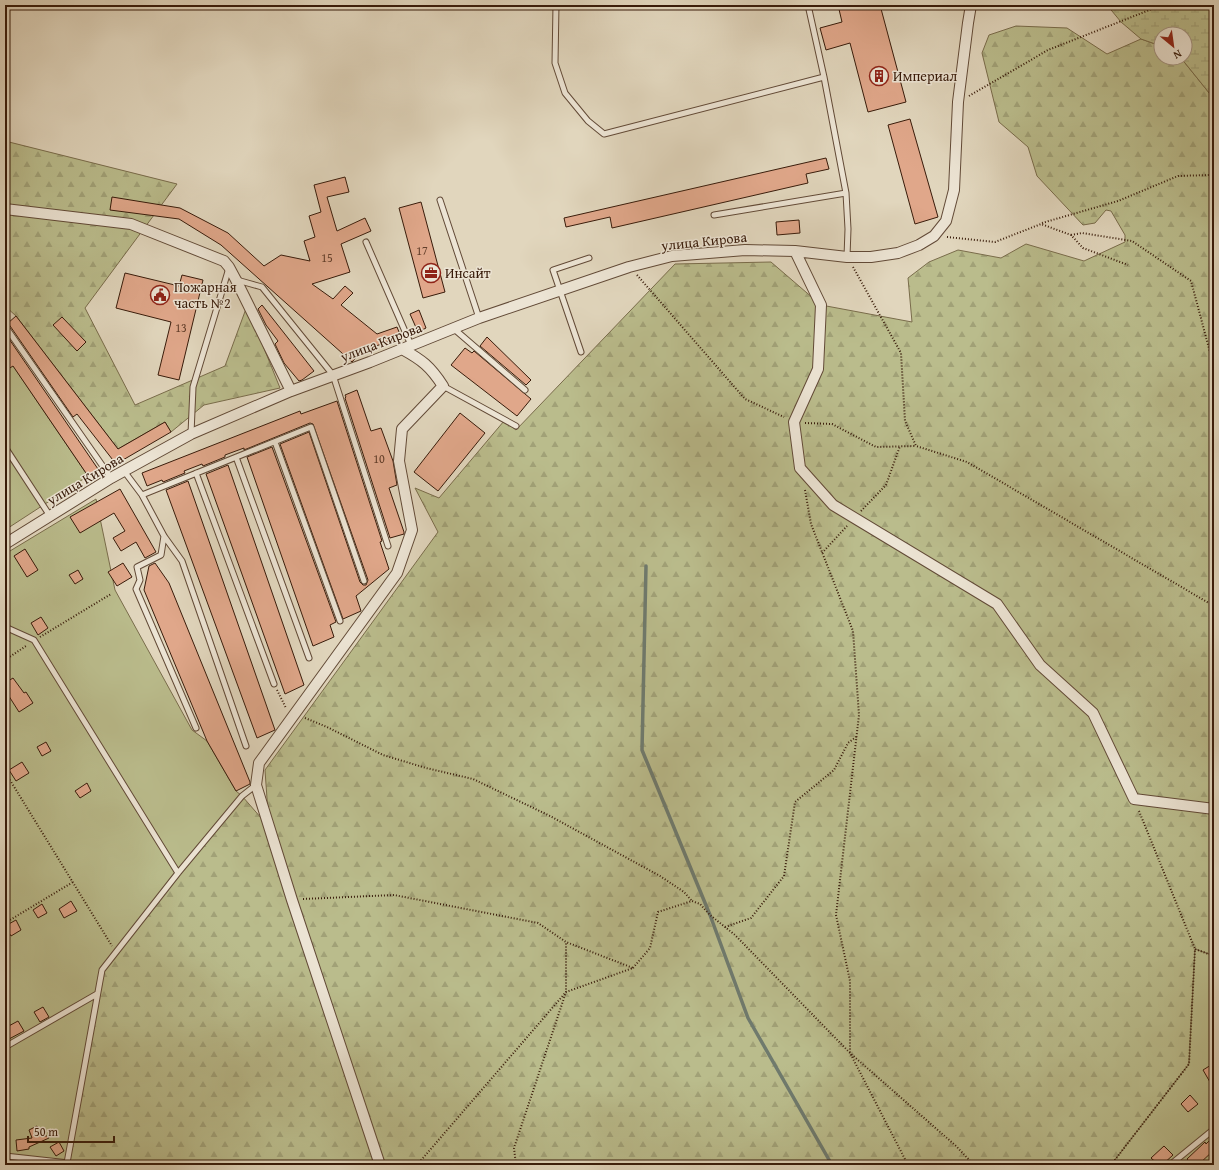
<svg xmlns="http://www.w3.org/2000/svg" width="1219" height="1170" viewBox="0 0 1219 1170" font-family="'Gentium Book Plus',serif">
<defs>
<pattern id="forest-firs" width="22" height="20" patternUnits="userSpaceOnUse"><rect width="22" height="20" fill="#babc8c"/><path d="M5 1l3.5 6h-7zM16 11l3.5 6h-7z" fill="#a1a177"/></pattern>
<pattern id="wetland-marsh" width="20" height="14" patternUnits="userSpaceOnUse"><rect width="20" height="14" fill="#babc8c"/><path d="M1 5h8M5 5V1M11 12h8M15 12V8" fill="none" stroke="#a1a177"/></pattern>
</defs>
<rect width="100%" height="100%" fill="#e1d6bd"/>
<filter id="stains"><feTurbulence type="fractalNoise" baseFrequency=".005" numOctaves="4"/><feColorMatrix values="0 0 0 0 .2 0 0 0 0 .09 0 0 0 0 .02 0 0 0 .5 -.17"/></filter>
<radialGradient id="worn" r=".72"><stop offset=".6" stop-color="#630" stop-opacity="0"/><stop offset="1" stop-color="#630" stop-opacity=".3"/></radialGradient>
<path fill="url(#forest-firs)" stroke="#796c4b" d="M1016 26 1067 28 1107 54 1141 39 1161 46V58H1181L1214 99V956L1195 949 1189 1064 1111 1165H87L67 1163 102 970 242 796 269 827 265 770 438 532 415 488 439 498 504 421 516 430 675 264 771 262 821 305 912 322 908 278 929 262 958 250 1001 258 1026 244 1084 261 1125 242V235L1111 211 1106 210 1095 223 1083 225 1037 176 1028 147 999 122 982 53 989 35Z
M5 141 177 184 85 308 135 405 225 366 247 306 280 388 204 405 171 432 165 422 118 449 16 316 5 306Z"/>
<path fill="url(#wetland-marsh)" stroke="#796c4b" d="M1107 5H1214V99L1181 58H1185V34H1161V46L1141 39 1121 22Z"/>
<path fill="#babc8c" stroke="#796c4b" d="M5 354 88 476 5 530Z
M96 499 115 590 192 730 207 741 236 791 242 796 102 970 67 1163 87 1165H5V554Z
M1195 949 1214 956V1165H1111L1189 1064Z"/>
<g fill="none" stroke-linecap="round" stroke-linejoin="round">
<path stroke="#6f7a6d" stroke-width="3.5" d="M646 566 642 750 710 915 748 1018 832 1165"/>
</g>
<path fill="#e0a78a" stroke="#381b0a" d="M838 5H880L906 102 868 112 850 43 826 50 820 28 842 22Z
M910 119 938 217 915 224 888 125Z
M826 158 829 169 806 174 808 183 612 228 610 217 566 227 564 218Z
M345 177 349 192 327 197 337 231 365 218 371 231 341 244 350 272 312 284 333 299 345 286 353 293 341 305 377 334 397 327 401 337 362 351 352 362 221 245 179 219 110 210 112 197 180 208 228 233 264 266 281 255 310 261 304 241 315 237 309 216 321 212 314 185Z
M421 202 445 292 423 298 399 208Z
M799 220 800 233 777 235 776 222Z
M125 273 179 286 182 275 203 280 179 380 158 375 171 322 116 308Z
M262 305 314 371 302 380 299 381 284 363 275 344 278 341 266 325 258 309Z
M419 310 426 328 418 332 410 314Z
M16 316 118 449 165 422 171 432 116 464 77 414 73 417 8 323Z
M62 317 86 342 77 351 53 325Z
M5 333 98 469 88 476 13 366 5 371Z
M487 337 531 380 526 385 480 346Z
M465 348 472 353 474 351 531 399 517 416 451 365Z
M357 390 371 431 381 428 393 461 397 485 389 488 404 532V534L390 538 345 398 346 397 345 395Z
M337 401 382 541 380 542 389 569 356 596 361 611 343 619 280 444 309 432 360 582 363 585H366L368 580 313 424 310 423 244 450V448L225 455V457L203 466 202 464 184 471 185 473 163 482 162 480 147 486 142 473 300 411 301 414Z
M460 413 485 433 438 491 414 472Z
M272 447 336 622 330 625 334 637 313 646 247 457Z
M228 465 304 685 285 694 206 474Z
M188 481 275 730 257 738 166 490Z
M120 489 156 552 145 558 136 542 121 551 113 538 125 531 114 513 80 533 70 517Z
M25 549 38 570 27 577 14 556Z
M123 563 132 577 117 586 108 572Z
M155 563 169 583 250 782V784L236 791 207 741 144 590 149 566Z
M78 570 83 579 75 584 69 575Z
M41 617 48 628 38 635 31 623Z
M13 678 24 693 26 692 33 703 19 712 5 690V683Z
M46 742 51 751 42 756 37 747Z
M22 762 29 773 16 781 9 770Z
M87 783 91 791 80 798 75 791Z
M71 901 77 911 64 918 59 909Z
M42 904 47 913 38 918 33 910Z
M16 920 21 930 11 936 5 926Z
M43 1007 49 1017 40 1022 34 1012Z
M18 1021 24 1031 9 1039 5 1032V1028Z
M1211 1065 1214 1070V1089L1203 1070Z
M1190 1095 1198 1104 1188 1112 1181 1104Z
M37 1126 42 1136H48L49 1138 29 1147V1149L17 1151 16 1140 32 1138 29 1130Z
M1214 1136V1150L1198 1165H1192L1187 1159 1205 1142 1206 1144Z
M59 1142 64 1151 56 1156 50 1147Z
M1164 1146 1173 1155 1162 1165H1159L1151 1158Z"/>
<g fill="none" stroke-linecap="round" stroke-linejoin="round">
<g stroke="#624a37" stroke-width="7">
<path id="lane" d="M556 5 555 63 565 93 588 121 604 134 824 77
M808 5 824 77 846 193 848 229 847 257
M440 200 479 318
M714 215 846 193
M366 242 411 345
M237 280 262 287 333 375 388 546
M5 326 111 478
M453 328 525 390
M581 352 553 270 589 258
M443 386 516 426
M191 434 193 387 229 268
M275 442 340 621
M5 447 50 516
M236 457 309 658
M124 471 142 495 164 536 182 561 246 746
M196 473 274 684
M142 495 311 427 364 581
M164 536 161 555 137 567 140 580 136 589 196 728
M5 627 34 640 178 873
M5 1047 97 994
M5 1156 87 1165
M67 1163 102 970 178 873 242 796 256 785
M1170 1165 1214 1129"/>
</g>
<g stroke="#624a37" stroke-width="12">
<path id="street" d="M5 209 131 224 224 261 229 267 236 280 291 391
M795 251 821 305 818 369 794 422 800 468 833 505 997 604 1040 665 1093 713 1134 799 1214 809
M5 544 111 478 191 434 291 391 370 362 479 318 629 267 672 256 745 250 795 251 847 257H871L898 253 919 245 934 236 946 221 954 190 958 102 968 23 971 5
M380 1165 292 900 256 785 259 763 397 573 412 530 399 461 402 429 443 386C430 366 422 360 402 349"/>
</g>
<path stroke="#381b0a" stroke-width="2" stroke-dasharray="1 2" stroke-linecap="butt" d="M969 96 1048 50 1152 9 1156 5
M1042 223 1118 201 1178 176 1209 175 1214 182
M1071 235 1082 233 1132 241 1191 281 1214 367
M947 237 995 242 1041 224 1071 235 1083 248 1128 265
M853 267 901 353 905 421 916 446 967 462 1214 606
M637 275 745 399 784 417
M805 423 832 424 876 447 916 446
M805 490 811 524 853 631 859 715 836 915 850 981V1053L908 1165
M861 511 886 485 900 446
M822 553 847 526
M40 637 111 594
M5 660 26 646
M277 690 286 708
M305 718 327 727 383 755 426 768 473 779 550 816 660 876 684 892 692 901
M5 772 112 946
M1139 811 1195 949
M303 899 394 895 538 923 566 942V992L514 1148 516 1165
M5 923 73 882
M725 927 751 918 784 876 795 802 834 770 848 743 856 737
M633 968 650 948 658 912 692 901 700 904 710 915 735 935 850 1053 956 1146 974 1165
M417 1165 566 992 633 968 566 942
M1111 1165 1189 1064 1195 949 1214 956"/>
<use href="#lane" stroke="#ece4d4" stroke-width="5"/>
<use href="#street" stroke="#ece4d4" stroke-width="10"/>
</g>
<defs>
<g id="building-ring" transform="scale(1)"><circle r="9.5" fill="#ece4d4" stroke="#8f2418" stroke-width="1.5"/><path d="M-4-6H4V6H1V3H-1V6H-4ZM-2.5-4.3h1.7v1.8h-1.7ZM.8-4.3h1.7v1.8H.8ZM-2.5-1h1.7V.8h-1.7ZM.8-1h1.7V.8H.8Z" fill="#8f2418"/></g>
<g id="office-ring" transform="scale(1)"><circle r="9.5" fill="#ece4d4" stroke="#8f2418" stroke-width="1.5"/><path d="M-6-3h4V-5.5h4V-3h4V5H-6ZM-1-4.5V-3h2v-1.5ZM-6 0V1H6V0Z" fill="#8f2418"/></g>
<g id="civic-ring" transform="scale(1)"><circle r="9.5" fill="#ece4d4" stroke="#8f2418" stroke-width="1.5"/><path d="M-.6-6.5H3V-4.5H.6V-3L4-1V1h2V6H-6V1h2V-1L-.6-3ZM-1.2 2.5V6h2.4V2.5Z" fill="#8f2418"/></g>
</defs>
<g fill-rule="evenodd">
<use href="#building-ring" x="879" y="76"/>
<use href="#office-ring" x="431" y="273"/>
<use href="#civic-ring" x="160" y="295"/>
</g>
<g text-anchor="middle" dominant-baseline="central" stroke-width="3" stroke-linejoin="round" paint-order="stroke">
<g font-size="12" fill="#623e2a">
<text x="422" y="250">17</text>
<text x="327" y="257">15</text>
<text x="181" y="327">13</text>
<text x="379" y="458">10</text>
</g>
<g font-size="14" fill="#381b0a" stroke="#ece4d4" text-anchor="start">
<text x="893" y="76">Империал</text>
<text x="445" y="273">Инсайт</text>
<text x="174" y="287">Пожарная<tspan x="174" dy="16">часть №2</tspan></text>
</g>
<g font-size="14" fill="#381b0a" stroke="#ece4d4">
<text transform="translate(704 241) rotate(-6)">улица Кирова</text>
<text transform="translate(381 342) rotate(-21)">улица Кирова</text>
<text transform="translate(85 479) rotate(-31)">улица Кирова</text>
</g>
</g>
<rect width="1219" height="1170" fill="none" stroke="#e1d6bd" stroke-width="20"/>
<rect x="6" y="6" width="1207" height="1158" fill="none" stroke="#381b0a" stroke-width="2"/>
<rect x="10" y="10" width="1199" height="1150" fill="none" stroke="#381b0a"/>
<g transform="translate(1173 46) rotate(151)"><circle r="19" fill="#ece4d4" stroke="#a49483"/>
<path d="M0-3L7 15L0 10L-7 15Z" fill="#8f2418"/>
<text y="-6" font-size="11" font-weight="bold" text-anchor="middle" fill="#381b0a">N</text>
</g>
<path d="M28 1136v6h86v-6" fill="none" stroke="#381b0a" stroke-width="2"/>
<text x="34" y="1136" font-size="12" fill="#381b0a" stroke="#ece4d4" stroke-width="3" paint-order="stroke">50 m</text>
<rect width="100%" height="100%" filter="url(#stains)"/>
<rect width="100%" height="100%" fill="url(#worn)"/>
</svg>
